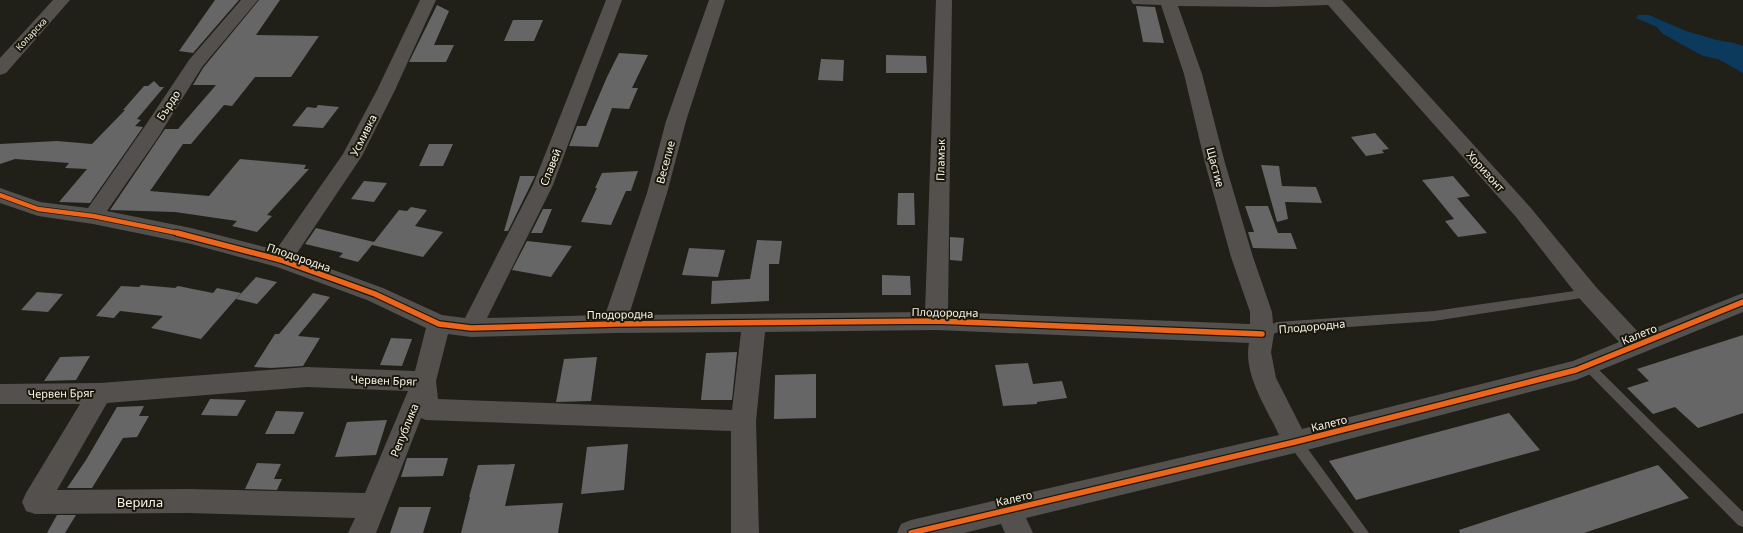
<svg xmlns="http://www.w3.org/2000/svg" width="1743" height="533" viewBox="0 0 1743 533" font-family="'Noto Sans',sans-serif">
<rect width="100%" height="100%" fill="#201f18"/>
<path fill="#0c3a5d" d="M1638 15H1649L1686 31 1717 40 1734 43 1743 46V73L1718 59 1703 56 1663 34 1657 27 1636 18Z"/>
<path fill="#666" d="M215 0H239L193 53 179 51Z
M259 0H280L256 35 319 36 291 77H255L232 106 224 105 191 144H183L150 191 209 196 240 159 306 165 304 169H309L267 215 272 216 257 232 232 226 237 221 175 212 110 210 165 129H178L216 85H193L203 68Z
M437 5 449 11 434 45H454L446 62H409Z
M1136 6 1155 7 1164 43 1143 42Z
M513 20H543L534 41H504Z
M619 53 648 55 632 88H638L629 109 612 108 598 147 569 146 577 126H586L607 77Z
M886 55 926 56 927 73H886Z
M821 59 844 60 843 81 818 80Z
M154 81 160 87H164L137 119 141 120 135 126 143 127 90 203 59 202 87 169 65 168 69 163 15 159 0 164V144L57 141 92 144 125 110H123L144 86H148Z
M318 105 339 107 323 128 292 126 307 107 316 108Z
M1375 133 1389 149 1382 150 1384 153 1366 156 1351 137Z
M429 144H453L443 166H419Z
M1261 165 1279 166 1282 186 1316 187 1322 203 1285 202 1288 219 1277 222Z
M638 171 631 191H626L611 225 581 222 597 188H595L602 173Z
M520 176H535L508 231H504Z
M1453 176 1470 196 1457 198 1487 233 1458 237 1445 221 1454 219 1422 180Z
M364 181 387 183 374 202 351 199Z
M898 193H914L915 225H897Z
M1245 206H1268L1278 233H1291L1297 249 1253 248 1248 232H1254Z
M411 207 427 210 415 226 443 232 423 257 372 245 358 262 339 257 343 253 305 244 316 228 374 242 399 210 407 211Z
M543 209H552L542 233H531Z
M950 237 964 238 962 261 950 260Z
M757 240 782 241 779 264H769V301L711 304 712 281 750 279Z
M527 241 572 246 551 277 512 270Z
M689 248 725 250 718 277 682 275Z
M882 275 910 276 911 295H882Z
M256 277 277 282 257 304 236 299Z
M141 285 175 288 178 286 213 293 217 288 241 293 201 339 151 328 163 316 120 311 114 318 96 316 121 286 139 287Z
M37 292 63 294 48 312 21 310Z
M313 293 330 297 298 336 320 338 303 366 271 368 254 367 275 334H279Z
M1743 335V413L1698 428 1675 407 1653 414 1627 388 1649 381 1637 369Z
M391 338 412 339 402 366 380 365Z
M737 352 732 400H701L706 353Z
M90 356 76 380 44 381 60 357Z
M597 357 591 401 556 402 564 359Z
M1028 363 1033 384 1062 381 1067 398 1037 402V404L1003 406 995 365Z
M816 374V418L774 419 775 375Z
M210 399 246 400 237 416 201 415Z
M144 406 139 416H149L137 437 123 438 92 488H67L86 460 117 407Z
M276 411 304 412 294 434H265Z
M1509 413 1540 450 1356 500 1329 461Z
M387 420 376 455 335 457 347 422Z
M628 444 624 490 581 494 587 447Z
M407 458H448L443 476 401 477Z
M257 463 281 464 274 479H282L277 490 245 489Z
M515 464 505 506 563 503 558 533H461L470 497H469L478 465Z
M1658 465 1689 498 1584 533H1460L1459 530Z
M399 507H431L423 533H390Z
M57 515H76L65 533H47Z"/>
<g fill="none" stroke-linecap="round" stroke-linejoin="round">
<path fill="#53504e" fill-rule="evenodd" d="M1588 289 1592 290 1594 293 1592 296 1588 297 1434 321 1278 332 1262 339 1258 337 1256 334 1258 331 1277 322 1434 311Z
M1587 360 1591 362 1743 512V527L1738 525 1583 368 1581 365 1583 362Z
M1295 436 1300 438 1369 533H1354L1290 446 1289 442 1290 438Z"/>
<path fill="#53504e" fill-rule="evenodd" d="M53 0H70L6 73 0 75V58Z
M241 0H258L202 67 157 139 107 211 191 228 276 250 343 154 377 90 420 0H436L395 90 362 156 295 256 383 288 442 315 465 318 533 185 606 0H622L553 185 487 318 605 315 647 193 666 121 709 0H725L686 121 667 193 629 315 925 312 936 0H952L948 312 1250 324V312L1231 257 1205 163 1184 74 1161 5 1133 4 1131 0H1342L1530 207 1596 287 1640 334 1743 293V312L1576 380 1295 453 1026 518 1033 533H1005L1001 524 964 533H897L901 524 911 520 1279 435C1266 407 1243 374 1249 343L936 330 765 332 756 421 759 533H731V431L426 420 421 418 376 533H348L355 518 188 513 35 514 26 511 22 502 26 493 80 404H0V384L100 383 307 367 415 371 426 328 367 300 277 267 191 244 93 224 38 216 0 203V188L40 202 88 208 143 129 189 60ZM1328 5 1516 217 1580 299 1619 342 1573 361 1302 429 1276 378 1271 352 1274 334 1272 312 1253 257 1225 163 1202 74 1178 6 1268 7ZM741 332 732 410 438 399 436 381 448 334 471 337 614 333ZM307 387 408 391 365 493 188 489 57 490 107 403Z"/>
<g stroke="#1b180b" stroke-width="6">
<path id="cycleway-far1" d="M0 195 38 209 93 216 182 234"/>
</g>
<g stroke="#1b180b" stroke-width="8">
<path id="cycleway" d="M177 233 281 260 375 294 439 324 471 328 614 324 936 321 1262 334
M911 533 1295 442 1576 370 1743 302"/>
</g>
<use href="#cycleway-far1" stroke="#eb651d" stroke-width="4.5"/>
<use href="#cycleway" stroke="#eb651d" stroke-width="5.5"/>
</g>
<g text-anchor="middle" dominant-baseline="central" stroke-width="4" stroke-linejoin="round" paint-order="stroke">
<g font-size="9" fill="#f6f4eb" stroke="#1b180b">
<text transform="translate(31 34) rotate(-47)">Коларска</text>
</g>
<g font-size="11" fill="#f6f4eb" stroke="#1b180b">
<text transform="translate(168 105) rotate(-57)">Бърдо</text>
<text transform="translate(363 135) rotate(-63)">Усмивка</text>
<text transform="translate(940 160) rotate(-89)">Пламък</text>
<text transform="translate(665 162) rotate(-75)">Веселие</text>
<text transform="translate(550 167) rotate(-68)">Славей</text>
<text transform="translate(1216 167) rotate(75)">Щастие</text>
<text transform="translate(1486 171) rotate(48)">Хоризонт</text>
<text transform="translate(299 257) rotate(19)">Плодородна</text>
<text transform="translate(945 312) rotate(1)">Плодородна</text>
<text transform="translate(620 314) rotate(-1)">Плодородна</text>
<text transform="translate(1312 326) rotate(-5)">Плодородна</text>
<text transform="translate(1639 334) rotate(-22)">Калето</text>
<text transform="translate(384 380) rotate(2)">Червен Бряг</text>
<text transform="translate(61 393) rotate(-1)">Червен Бряг</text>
<text transform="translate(1329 423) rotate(-14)">Калето</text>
<text transform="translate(404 430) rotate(-68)">Република</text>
<text transform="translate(1014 498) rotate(-13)">Калето</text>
</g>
<g font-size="13" fill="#f6f4eb" stroke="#1b180b">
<text x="140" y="502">Верила</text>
</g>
</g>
</svg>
